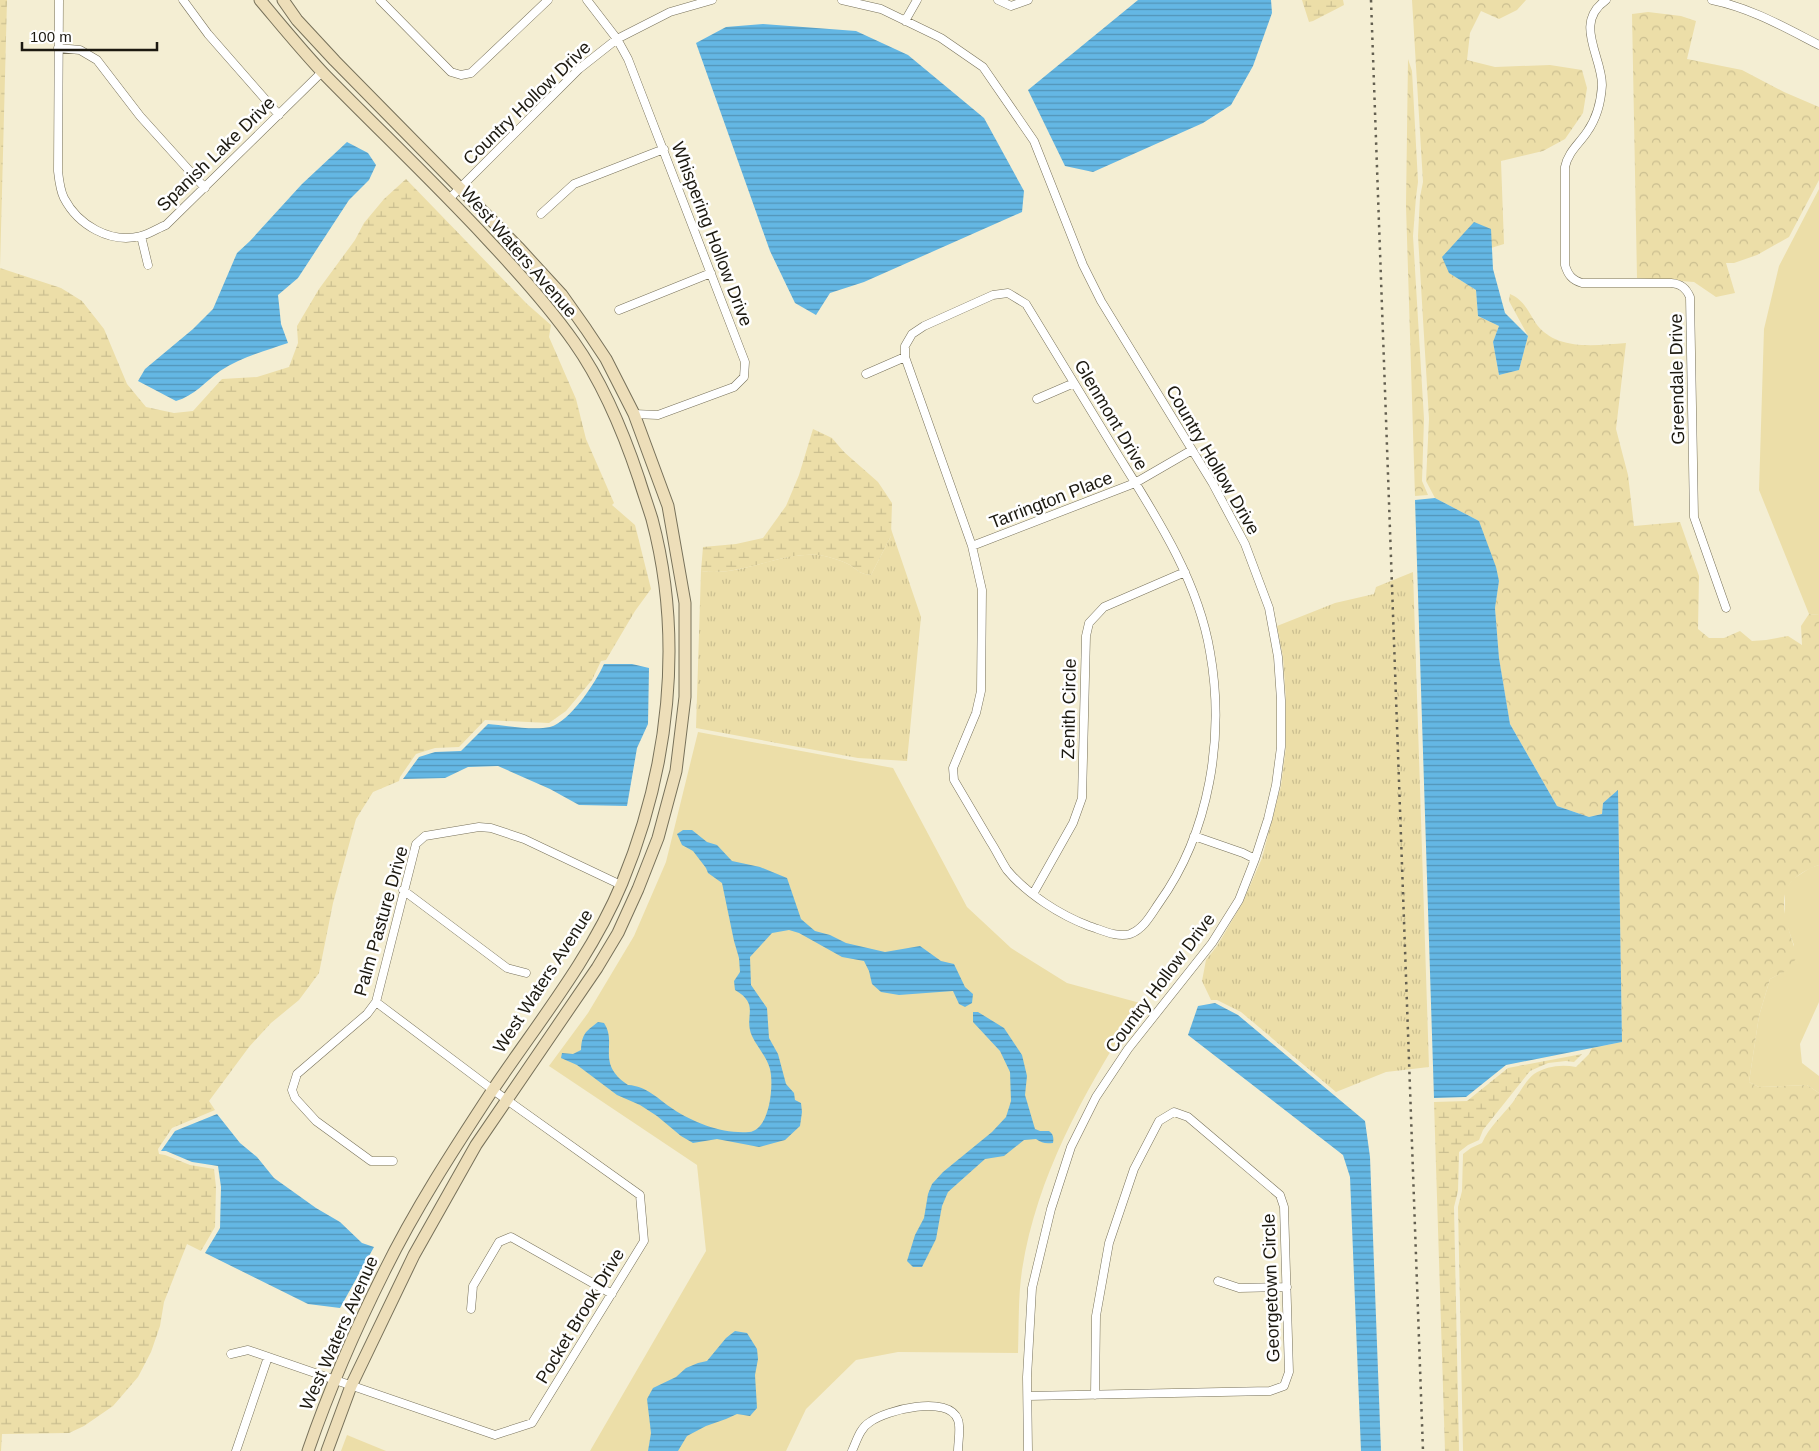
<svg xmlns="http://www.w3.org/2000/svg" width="1819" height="1451" viewBox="0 0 1819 1451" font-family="Arial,sans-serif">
<defs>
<pattern id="forest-crowns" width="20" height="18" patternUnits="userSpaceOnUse" patternTransform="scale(1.25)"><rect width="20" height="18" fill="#ecdea8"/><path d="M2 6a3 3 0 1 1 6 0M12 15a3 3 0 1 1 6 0" fill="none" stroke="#cabe90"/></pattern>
<pattern id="wetland-marsh" width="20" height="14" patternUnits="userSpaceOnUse" patternTransform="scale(1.25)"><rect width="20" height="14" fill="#ecdea8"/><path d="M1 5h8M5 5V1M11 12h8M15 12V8" fill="none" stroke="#cabe90"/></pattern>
<pattern id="park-tufts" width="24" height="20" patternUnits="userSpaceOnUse" patternTransform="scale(1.25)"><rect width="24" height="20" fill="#ecdea8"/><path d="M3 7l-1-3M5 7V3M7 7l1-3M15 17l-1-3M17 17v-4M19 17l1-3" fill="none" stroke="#cabe90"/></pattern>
<pattern id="water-rules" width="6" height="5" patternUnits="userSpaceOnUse" patternTransform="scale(1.25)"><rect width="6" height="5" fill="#64b7e4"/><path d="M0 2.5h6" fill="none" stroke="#5294b7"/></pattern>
</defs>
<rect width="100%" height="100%" fill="#f4eed3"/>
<path fill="#ecdea8" d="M1819 189V615L1809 614 1759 490 1764 329 1779 266Z
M698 732 893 768 967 907 1011 948 1067 983 1140 1003C1088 1087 1038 1170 1022 1270 1018 1297 1019 1326 1018 1353L898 1352 856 1360 806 1409 786 1451H590L706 1251 697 1165 549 1066 588 1013 634 936 666 862Z
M1819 865V1002L1800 1044 1802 1063 1819 1076V1093L1807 1085 1759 1087 1749 1082 1759 1016 1770 979 1787 970 1794 945 1785 920V890L1793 879 1810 868Z
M347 1435 386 1451H341Z"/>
<path fill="url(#forest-crowns)" d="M1412 0H1526L1517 10 1499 19 1481 11 1470 33 1467 60 1495 67 1550 65 1582 70 1587 88 1583 113 1565 139 1543 151 1501 161 1504 244 1491 248V230L1449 273 1476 290 1478 316 1499 326 1493 342 1499 375 1519 370 1528 336 1509 301 1510 294C1523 299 1528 311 1535 322 1555 352 1596 345 1626 343L1616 429 1628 475 1634 526 1680 522 1699 576 1698 629 1709 638H1724L1740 631 1752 641 1766 640 1788 636 1802 645 1801 626 1809 614 1819 615V865C1766 884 1786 916 1797 957L1788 970 1770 979 1759 1016 1749 1082 1759 1087 1807 1085 1819 1093V1451H1463L1458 1207 1462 1191 1463 1154 1471 1148 1482 1143C1489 1127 1502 1116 1513 1102 1519 1094 1526 1080 1534 1074 1546 1066 1562 1064 1576 1067L1589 1054 1592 1048 1622 1042 1618 791 1603 803 1602 814 1589 817 1557 806 1510 724 1499 658 1495 608 1499 581 1479 521 1435 498 1426 481 1429 419 1418 236 1420 197 1423 182Z
M1648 12 1681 16 1696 21 1687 59 1742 70 1784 92 1819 107V180L1789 237 1757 255 1734 263H1726L1735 293 1716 297 1694 282 1637 278 1632 14Z
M1408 59 1412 71 1418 182 1416 197 1413 236 1424 419 1422 481 1428 495 1415 496 1406 206Z"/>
<path fill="url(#wetland-marsh)" d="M0 0H7L0 268 61 288 82 301 104 329 127 384 146 407 174 413 193 411 222 379 257 377 289 367 298 343 297 326 319 289 355 240 364 223 384 199 406 179 527 304 551 325 549 337 576 399 586 439 614 503 612 505 635 525 651 589 635 611 606 660 601 661 592 680 566 711 549 723 485 720 459 747 435 748 416 754 400 777 399 781 373 792 356 819 333 903 319 973 299 1000 271 1023 249 1047 209 1101 215 1110 172 1128 158 1149 159 1154 165 1155 190 1165 214 1169 216 1187 215 1227 201 1251 187 1244 164 1302 160 1326 151 1352 138 1377 113 1406 84 1426 69 1433 2 1434 1 1451H0Z
M1302 0H1343L1344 5 1313 21 1309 22Z
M813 429 832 438 844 452 878 482 892 503 891 536 871 575C856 573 859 570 848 564 840 560 827 556 818 555 779 552 741 577 701 571L703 547 736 544 763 538 786 506 799 475Z
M1582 1054 1574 1062 1566 1061 1548 1063 1530 1071 1483 1130 1479 1140 1468 1145 1459 1152 1458 1191 1454 1207 1459 1451H1445L1434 1102 1467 1101 1508 1068Z"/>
<path fill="url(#park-tufts)" d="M891 529 921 617 907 761 858 758 696 728 701 571C741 577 778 552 818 555 827 556 840 560 848 564 859 570 856 573 871 575L891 536Z
M1413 572 1429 1067 1386 1072 1336 1092 1241 1012 1217 1000H1211L1202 981 1206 960 1217 946 1243 902 1262 858 1281 786 1286 747V699L1283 657 1277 626 1335 603 1374 594 1376 587Z"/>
<path fill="url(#water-rules)" d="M1138 0H1271L1272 13 1253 66 1231 105 1203 123 1093 172 1065 166 1028 90Z
M763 24 856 31 908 55 984 118 1024 191 1022 212 864 282 830 293 816 315 795 303 770 251 696 43 726 27Z
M347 142 368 153 376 165 369 180 349 200 298 278 278 295 281 324 288 343C265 351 241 357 220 371 206 381 194 396 176 401L138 381 145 369 193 329 213 309 237 253 250 241 302 184Z
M1474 222 1491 229 1493 269 1505 313 1528 336 1519 370 1499 375 1493 342 1499 326 1478 316 1476 290 1449 273 1442 257Z
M1435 498 1479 521 1496 567 1499 581 1495 608 1499 658 1510 724 1557 806 1589 817 1602 814 1603 803 1618 790 1622 1042 1506 1065 1466 1097 1434 1098 1415 500Z
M604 664H632L649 668 648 724 637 748 627 806 579 805 550 789 498 766 468 767 445 778 403 779 419 757 435 752 461 751 488 724C505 725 532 731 550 727 570 722 596 682 604 664Z
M683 830H692L707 842 717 845 732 861 760 867 787 878 801 919 815 931 830 935 846 943 885 952 920 946 941 961 954 964 965 987 973 994 972 1003 965 1007 959 1004 953 991 899 995 881 992 872 984 869 971 864 961 842 957 799 933 789 930 772 933 750 957 751 985 767 1008 769 1038 778 1054 786 1084 794 1093 795 1100 801 1103 802 1112 800 1126 785 1140 759 1147 717 1139 693 1143 681 1136 657 1116 640 1105 617 1095 577 1065 561 1058 562 1053 573 1054 581 1050C582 1034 585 1032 598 1022L604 1023C618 1044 595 1063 628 1085 647 1086 658 1099 673 1109 694 1123 723 1134 749 1132 770 1130 774 1085 770 1069 767 1057 757 1047 752 1036 743 1016 761 1005 735 990L734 981 740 972 739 958 734 941 722 883 708 873 706 868 693 851 682 845 677 834Z
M1215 1003 1238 1015 1365 1121 1370 1157 1381 1451H1361L1350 1177 1343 1155 1188 1035 1198 1006Z
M973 1012H978L1004 1028 1022 1055 1027 1076 1025 1095 1035 1129 1040 1131H1049C1053 1134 1054 1137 1053 1143 1045 1144 1042 1143 1036 1139L1024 1140 1004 1156 985 1159 948 1192 942 1206 936 1239 922 1267H913L907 1261 915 1235 924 1218 928 1194 932 1184 943 1172 992 1132 1006 1117 1011 1101 1010 1072 1000 1051 973 1022Z
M217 1114 240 1143 257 1157 274 1178 316 1208 340 1222 362 1243 374 1247 340 1308 308 1304 205 1253 220 1228 221 1187 218 1166 192 1162 166 1151H161L175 1131Z
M735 1331 747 1333 757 1349 758 1359 755 1375 757 1408 750 1416 737 1414 726 1419 706 1426 687 1436 678 1451H648L651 1433 647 1399 653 1388 676 1377 686 1368 698 1363 707 1361 726 1338Z"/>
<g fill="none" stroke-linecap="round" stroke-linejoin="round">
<g stroke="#77715a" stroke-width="9">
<path id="street" d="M59 0 58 171C59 180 60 190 64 198 78 225 110 244 141 236 150 234 158 228 166 225L322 72
M183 0 208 34 279 115
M380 0 451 72 461 75 471 73 548 0
M587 0 617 39 628 59 745 362 744 377 734 387 658 415 634 414
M842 0 881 9 941 38 983 67 1034 141 1083 265 1101 301 1213 484 1245 544 1269 608 1278 657 1281 700V747L1276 785 1268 819 1255 859 1239 900 1212 943 1128 1049 1096 1097 1071 1147 1051 1209 1032 1288 1027 1377 1028 1451
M998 0 1011 6 1028 0
M1606 0C1573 23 1602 56 1602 85 1601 102 1597 118 1587 132 1579 144 1568 152 1565 167V265C1568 275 1572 280 1582 283H1671C1681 284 1686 288 1690 297L1694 517 1726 608
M1712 0C1751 8 1784 27 1819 45
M905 21 917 0
M58 48 80 50 97 60 140 116 205 188
M449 199 579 69 617 39 670 12 712 0
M541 214 574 184 664 149
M141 236 148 265
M1008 293 1026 304C1057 354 1087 405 1118 455 1156 516 1198 580 1210 652 1225 736 1210 832 1159 903 1152 913 1144 929 1130 934 1117 938 1102 930 1089 926 1060 915 1027 894 1007 870 1001 861 996 850 990 841 978 821 966 800 954 780L953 768 976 713 981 691 982 590 972 546 905 357V346L912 334 924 326 993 295Z
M619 310 711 273
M866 374 905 357
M1037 399 1074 383
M972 546 1135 483 1192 450
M1194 836 1243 853 1255 859
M403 890 507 968 526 973
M1033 894 1073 823 1082 798 1086 636 1089 623 1104 607 1185 572
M393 1161H371L316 1121 295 1098 292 1090 297 1074 367 1014 376 1002 416 844 425 836 479 827 491 828 524 839 621 885
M1218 1281 1239 1288 1287 1287
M471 1309 473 1286 499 1242 511 1237 612 1294
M231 1354 248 1350 495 1435 532 1423 644 1241 640 1195 493 1090 376 1002
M1028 1396 1270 1391 1284 1386 1289 1372 1284 1207 1280 1195 1188 1117 1174 1112 1159 1121 1134 1169 1109 1243 1096 1316 1095 1395
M236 1451 268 1357
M852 1451C857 1440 860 1428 870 1422 886 1410 949 1394 958 1420 961 1428 958 1442 958 1451"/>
</g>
<g stroke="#77715a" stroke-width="13">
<path id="secondary" d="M260 0C282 26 303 52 326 76 380 131 435 183 487 239 518 272 548 305 574 342 603 383 623 431 639 479 643 492 648 506 652 519 684 639 669 769 622 883 591 958 537 1024 492 1091 454 1149 415 1209 384 1272 355 1330 329 1390 308 1451
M283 0 297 20 335 61 518 247 562 295 586 329 606 359 634 414 668 506 685 603V697L676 771 658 838 638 889 618 933 597 968 476 1145 414 1255 351 1386 327 1451"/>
</g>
<use href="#street" stroke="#fff" stroke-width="8"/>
<use href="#secondary" stroke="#eddeb9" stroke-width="11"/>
<path stroke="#635f50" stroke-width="2.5" stroke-dasharray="2.5 5" stroke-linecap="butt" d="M1371 0 1423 1451"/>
</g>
<g text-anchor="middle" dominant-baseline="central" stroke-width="5" stroke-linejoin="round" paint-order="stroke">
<g font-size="18" fill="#1c1910" stroke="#fff">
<text transform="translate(527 103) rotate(-44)">Country Hollow Drive</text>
<text transform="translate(216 154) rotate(-44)">Spanish Lake Drive</text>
<text transform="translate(712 234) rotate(69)">Whispering Hollow Drive</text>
<text transform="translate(519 252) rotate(49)">West Waters Avenue</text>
<text transform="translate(1677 379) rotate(-91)">Greendale Drive</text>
<text transform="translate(1111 415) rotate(59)">Glenmont Drive</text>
<text transform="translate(1213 460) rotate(60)">Country Hollow Drive</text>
<text transform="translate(1051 500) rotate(-21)">Tarrington Place</text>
<text transform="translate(1069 709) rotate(-89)">Zenith Circle</text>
<text transform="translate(381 921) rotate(-74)">Palm Pasture Drive</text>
<text transform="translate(543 981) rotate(-57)">West Waters Avenue</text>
<text transform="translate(1160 983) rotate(-53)">Country Hollow Drive</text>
<text transform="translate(1271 1288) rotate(-92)">Georgetown Circle</text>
<text transform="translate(580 1316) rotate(-59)">Pocket Brook Drive</text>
<text transform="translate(339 1333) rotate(-66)">West Waters Avenue</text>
</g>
</g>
<path d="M22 42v8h135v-8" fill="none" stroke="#1c1910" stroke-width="2.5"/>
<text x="30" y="42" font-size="15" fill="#1c1910" stroke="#ffffff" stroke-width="4" paint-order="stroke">100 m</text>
</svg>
